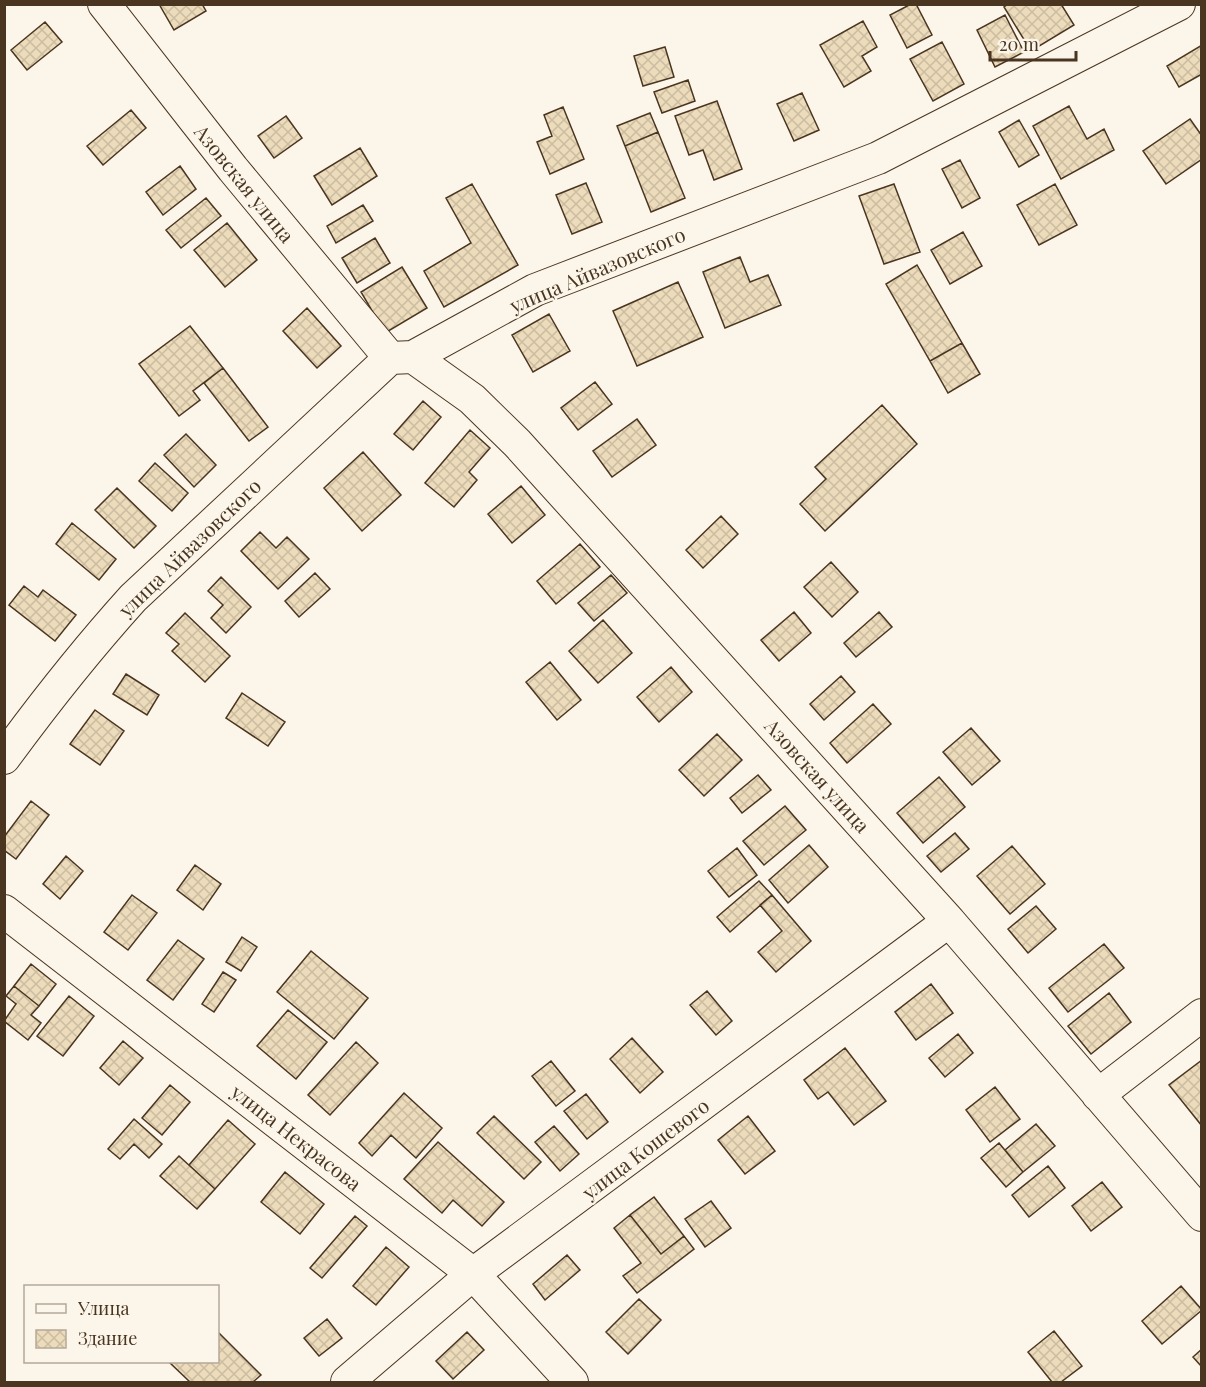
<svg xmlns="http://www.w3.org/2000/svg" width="1206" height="1387" viewBox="0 0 1206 1387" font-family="'Playfair Display',serif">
<defs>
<pattern id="building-cross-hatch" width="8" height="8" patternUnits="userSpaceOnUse" patternTransform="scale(1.5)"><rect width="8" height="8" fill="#ecdcbc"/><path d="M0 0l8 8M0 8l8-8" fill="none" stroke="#ccbda1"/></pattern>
</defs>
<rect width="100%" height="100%" fill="#fbf6e9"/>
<path fill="url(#building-cross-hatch)" stroke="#4a3520" stroke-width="1.5" d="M159 4H202L206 11 174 30Z
M911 4H916L932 35 907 48 890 15Z
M1008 4H1061L1074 25 1031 51 1004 7Z
M1005 15 1024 52 995 67 977 30Z
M863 21 877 47 862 56 871 71 844 87 820 45Z
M45 22 62 42 27 70 11 50Z
M942 42 964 84 933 101 910 59Z
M1202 45V74L1179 87 1167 66Z
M665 47 674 77 643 86 634 56Z
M688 80 695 101 662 113 654 92Z
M802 93 819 130 794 141 777 104Z
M717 101 742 169 714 180 703 150 689 155 675 116Z
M1069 106 1087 139 1104 129 1114 150 1061 179 1033 126Z
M563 107 584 159 550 174 537 142 552 136 544 115Z
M131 110 146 128 103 165 87 146Z
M650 113 658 132 625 146 617 126Z
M286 116 302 138 274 158 258 136Z
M1190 119 1202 136V159L1166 184 1143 151Z
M1019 120 1039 155 1019 167 999 132Z
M658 132 685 198 651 212 625 146Z
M360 148 377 176 332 205 314 176Z
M960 160 980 198 962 208 942 169Z
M180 166 196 189 163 215 146 192Z
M586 183 602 222 572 234 556 195Z
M472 184 518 265 444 307 424 271 471 243 446 198Z
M894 184 920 252 884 264 859 196Z
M1055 184 1077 225 1039 245 1017 205Z
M206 198 221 216 181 248 166 230Z
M363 205 373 221 336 243 327 226Z
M227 223 257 260 225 287 194 250Z
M963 232 982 266 950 284 931 250Z
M375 238 390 263 357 283 342 258Z
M740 257 750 282 768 275 781 305 725 328 703 272Z
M917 265 962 343 930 361 886 284Z
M402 267 427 308 385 333 361 292Z
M678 282 703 337 637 366 613 311Z
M307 308 341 346 317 368 283 331Z
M549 314 570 351 533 372 512 335Z
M190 326 223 368 193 391 200 400 179 416 139 364Z
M962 343 980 374 948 393 930 361Z
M223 368 268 427 249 441 204 383Z
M595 382 612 404 578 430 561 408Z
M423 401 441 417 413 450 394 434Z
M882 405 917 444 825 531 800 504 826 479 815 467Z
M637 419 656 445 612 477 593 451Z
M470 430 490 448 469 472 477 480 454 507 425 483Z
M186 434 216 465 194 487 164 455Z
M363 452 401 495 362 531 324 488Z
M155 463 188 493 172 511 139 481Z
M521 486 545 515 512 543 488 514Z
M117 488 156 526 134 548 95 510Z
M721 516 738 534 703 568 686 550Z
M72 523 116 559 99 580 56 544Z
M260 532 276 548 287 537 309 559 278 589 241 551Z
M580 544 600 567 556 604 537 581Z
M831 562 858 592 832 617 804 587Z
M315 573 330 589 299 617 285 601Z
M611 575 627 593 594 621 578 603Z
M221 577 251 607 226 633 211 618 223 605 208 591Z
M24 586 38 597 43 590 76 615 55 641 9 605Z
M794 612 811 633 779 661 761 640Z
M879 612 892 627 856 657 844 643Z
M185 613 230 656 205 682 172 651 179 644 166 633Z
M603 620 632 653 598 683 569 651Z
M550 662 581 700 557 720 526 682Z
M671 667 692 692 659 722 637 697Z
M126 674 159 695 147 715 113 694Z
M841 676 855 692 824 720 810 704Z
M242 693 285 722 268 746 226 718Z
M873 704 891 724 847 763 830 743Z
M95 710 124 731 100 765 70 744Z
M971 728 1000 761 972 785 943 752Z
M717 734 742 760 704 796 679 770Z
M758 775 771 790 742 813 730 798Z
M939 777 965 807 923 843 897 813Z
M31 801 49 815 16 859 4 850V837Z
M785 806 806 830 764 865 743 841Z
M955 833 969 849 941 872 927 856Z
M809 845 828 867 788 903 769 880Z
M1012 846 1045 884 1010 914 977 876Z
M737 848 757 875 729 897 708 871Z
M66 856 83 871 60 899 43 884Z
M195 865 221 884 203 910 177 890Z
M759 881 772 895 730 932 717 917Z
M132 895 157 913 128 950 104 932Z
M772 895 811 941 776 972 758 952 782 931 760 905Z
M1036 906 1056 929 1028 953 1008 929Z
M242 937 257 947 241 971 226 962Z
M178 940 204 959 173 1000 147 980Z
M1104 944 1124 968 1068 1012 1049 988Z
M311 951 368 998 334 1039 277 992Z
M31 964 56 984 39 1006 14 986Z
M223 972 236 980 214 1012 202 1004Z
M931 984 953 1013 916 1040 895 1012Z
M14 986 39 1006 31 1015 41 1023 28 1040 4 1021 16 1004 6 996Z
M707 991 732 1021 716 1035 690 1005Z
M1109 993 1131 1022 1091 1054 1068 1026Z
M69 996 94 1016 63 1056 37 1036Z
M288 1010 327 1042 296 1079 257 1046Z
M958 1034 973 1053 945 1077 929 1058Z
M632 1038 663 1072 640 1093 610 1059Z
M123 1041 143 1058 119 1085 100 1068Z
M356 1042 378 1063 330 1115 308 1095Z
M845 1048 886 1101 854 1125 828 1092 818 1099 804 1080Z
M1202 1060V1126L1169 1085Z
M551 1061 575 1091 556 1106 532 1076Z
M170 1085 190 1102 162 1135 142 1118Z
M995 1087 1020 1119 990 1142 966 1110Z
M404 1093 442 1128 416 1158 391 1135 372 1156 359 1143Z
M586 1094 608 1122 587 1139 564 1111Z
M494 1116 541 1162 524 1179 477 1133Z
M748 1116 775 1151 745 1174 718 1140Z
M134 1119 162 1144 149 1158 134 1144 120 1159 108 1149Z
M228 1120 255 1144 215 1189 189 1165Z
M1036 1124 1055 1146 1023 1172 1005 1150Z
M554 1126 579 1154 560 1171 535 1142Z
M438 1142 504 1202 482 1226 453 1200 442 1213 404 1179Z
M999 1143 1023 1172 1006 1187 981 1158Z
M179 1156 215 1189 197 1209 160 1176Z
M1048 1166 1065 1188 1029 1217 1012 1195Z
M285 1172 324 1204 300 1234 261 1202Z
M1102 1182 1122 1207 1091 1231 1072 1206Z
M654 1197 684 1236 661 1254 630 1215Z
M711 1201 731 1228 705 1247 685 1219Z
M630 1215 661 1254 684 1236 694 1249 637 1293 623 1276 641 1263 614 1228Z
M355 1216 367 1226 322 1278 310 1268Z
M386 1247 409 1267 376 1305 353 1286Z
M567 1255 580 1270 545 1300 533 1284Z
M1181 1286 1202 1310 1162 1344 1142 1321Z
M639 1299 661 1320 628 1354 606 1332Z
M327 1319 342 1338 319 1356 304 1338Z
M1054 1331 1082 1366 1061 1382H1052L1028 1352Z
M218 1332 261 1375 253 1382H190L169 1362H218Z
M467 1332 484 1350 453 1379 436 1361Z
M1202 1349V1367L1193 1357Z"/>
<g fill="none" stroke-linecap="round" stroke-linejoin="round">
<g stroke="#4a3520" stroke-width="34">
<path id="minor" d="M104 4 233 169 390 358
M413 357 472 399 517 443 949 921 1202 1215
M4 758C45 702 87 649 133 598L390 358 413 357 535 290 878 158 1179 4
M4 911 473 1274 572 1382
M1098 1095 1202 1015
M347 1382 473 1274 949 921"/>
</g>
<use href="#minor" stroke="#fbf6e9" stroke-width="32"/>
</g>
<g text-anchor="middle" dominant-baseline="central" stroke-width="4.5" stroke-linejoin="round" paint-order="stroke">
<g font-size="20" fill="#4a3520" stroke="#fbf6e9">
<text transform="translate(245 183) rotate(51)">Азовская улица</text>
<text transform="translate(597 269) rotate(-23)">улица Айвазовского</text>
<text transform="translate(189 547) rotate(-44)">улица Айвазовского</text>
<text transform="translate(818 775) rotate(48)">Азовская улица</text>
<text transform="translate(297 1137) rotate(38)">улица Некрасова</text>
<text transform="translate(645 1148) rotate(-37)">улица Кошевого</text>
</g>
</g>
<rect width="1206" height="1387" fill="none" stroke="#4a3520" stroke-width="12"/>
<rect x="24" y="1285" width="195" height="78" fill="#fbf6e9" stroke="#b4a999" stroke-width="1.5"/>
<rect x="36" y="1304" width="30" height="9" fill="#fbf6e9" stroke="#b4a999" stroke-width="1.5"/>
<text x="78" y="1315" font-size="18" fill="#4a3520">Улица</text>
<rect x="36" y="1330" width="30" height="18" fill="url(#building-cross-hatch)" stroke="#b4a999" stroke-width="1.5"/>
<text x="78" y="1345" font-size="18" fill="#4a3520">Здание</text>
<path d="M990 51v9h86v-9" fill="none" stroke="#4a3520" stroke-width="3"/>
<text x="999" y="51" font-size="18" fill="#4a3520" stroke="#fbf6e9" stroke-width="4.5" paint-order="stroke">20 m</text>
</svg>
